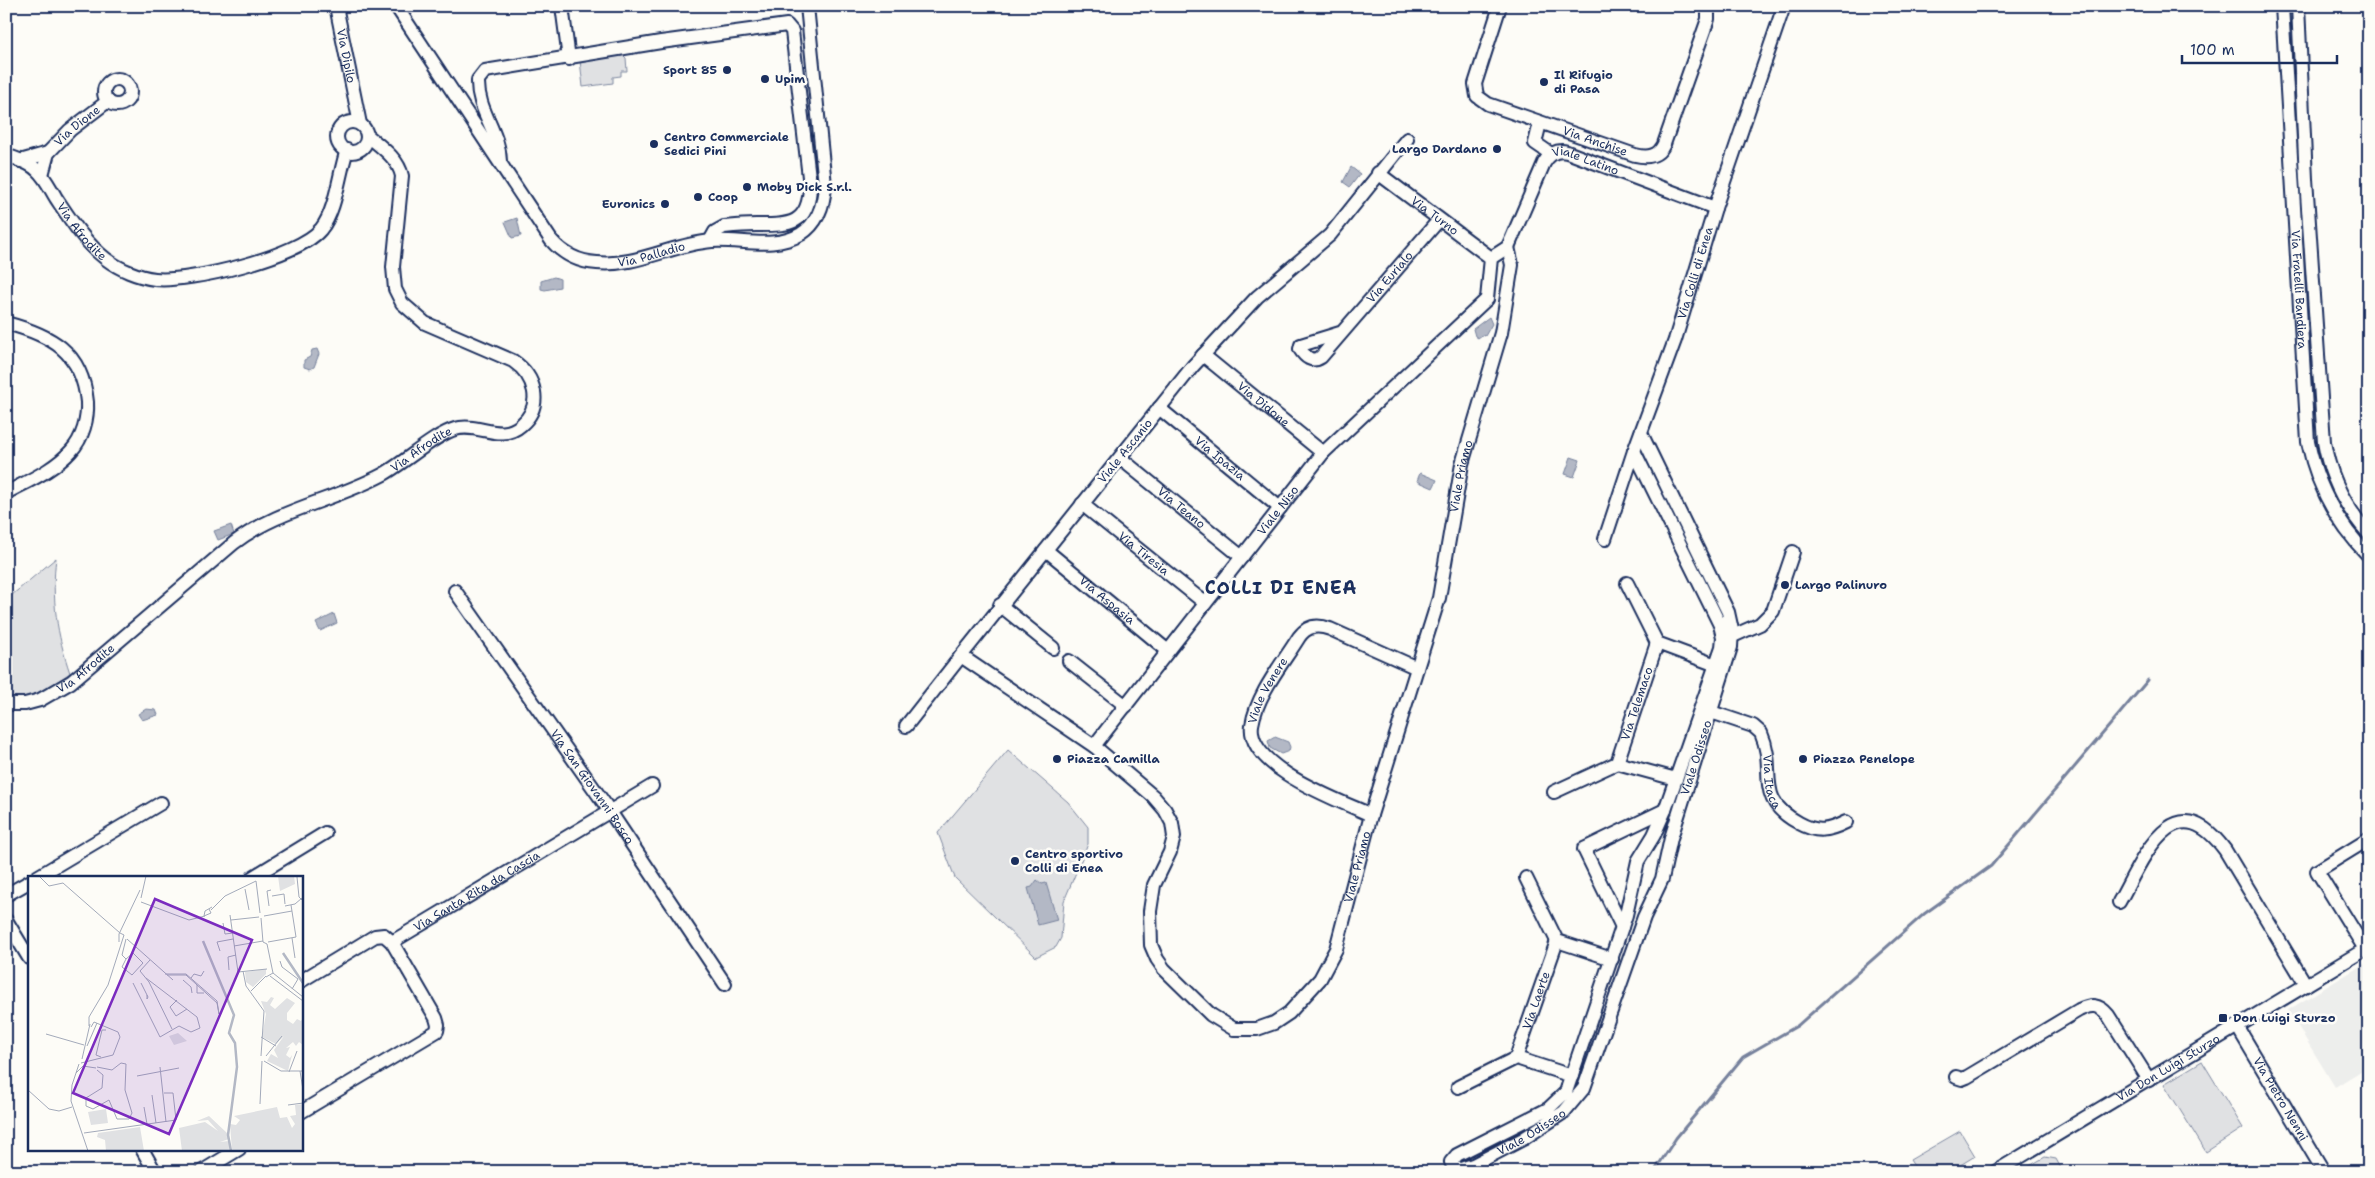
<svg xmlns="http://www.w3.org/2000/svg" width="2375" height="1178" viewBox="0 0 2375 1178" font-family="'Shantell Sans',sans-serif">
<rect width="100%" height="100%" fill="#fdfcf7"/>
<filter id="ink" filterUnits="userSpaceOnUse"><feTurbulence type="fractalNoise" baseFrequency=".02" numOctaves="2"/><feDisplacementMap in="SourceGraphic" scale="10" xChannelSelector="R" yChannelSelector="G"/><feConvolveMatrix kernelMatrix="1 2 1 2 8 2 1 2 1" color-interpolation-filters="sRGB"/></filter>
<g filter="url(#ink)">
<path fill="#edeeec" d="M2369 961V1066L2335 1087 2288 1010Z"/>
<path fill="#e0e1e3" stroke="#7e88a0" d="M622 54 626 58 627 71H621V76L613 77V83L583 87 580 60Z
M56 558C51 598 57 635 70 673 51 685 30 703 6 697V600Z
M1008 750 1068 802 1088 827V844L1064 901 1061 938 1056 947 1036 957 955 878 938 833Z
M2202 1061 2243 1128 2206 1152 2164 1084Z
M1960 1131 1975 1156 1949 1172H1918L1910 1160Z
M2045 1157 2056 1159 2063 1172H2028L2026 1168Z"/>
<path fill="#b3b8c5" stroke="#76819c" d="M1351 167 1360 174 1350 187 1343 182Z
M517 218 521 236 512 238 505 222Z
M554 277 560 279V287L545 290 541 289V281Z
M1489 317 1492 324 1485 336 1482 335 1478 338 1475 336 1473 329Z
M317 349 319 354 314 367 310 369 304 367V360L310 357 312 350Z
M1571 457 1580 460 1574 477 1565 474Z
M1420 473 1437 480 1433 488 1417 481Z
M231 525 234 534 218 540 214 531Z
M334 614 337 623 320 631 316 623Z
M146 709 156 710 158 715 142 720 138 714Z
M1275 737 1288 742 1290 747 1289 751 1281 754 1270 748 1268 741Z
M1037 880 1042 884 1046 883 1057 920 1038 925 1028 888 1032 887Z"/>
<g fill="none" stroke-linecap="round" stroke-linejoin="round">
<path stroke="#76819c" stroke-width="3" d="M1654 1172 1676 1138 1743 1057 1797 1026 1924 914 1991 866 2148 680"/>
<g stroke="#1b2f5e" stroke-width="16">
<g id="minor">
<path id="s1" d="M336 6 360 124"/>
<path id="s2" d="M396 6 551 240C563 254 578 262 597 263 635 267 673 244 712 241 741 239 775 250 801 234 818 223 824 204 825 185L807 6"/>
<path d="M562 6 569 59"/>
<path id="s3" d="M1500 6 1475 84 1477 96 1488 104 1635 155C1648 158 1658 157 1664 144L1708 19V6"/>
<path id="s4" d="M2282 6 2308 442C2317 486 2337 524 2369 556"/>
<path d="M2298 6 2306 179 2324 442C2330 477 2345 507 2369 534"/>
<circle cx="117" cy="92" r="13"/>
<circle cx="352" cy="137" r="15"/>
<path d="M1540 123 1535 143 1551 154"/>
<path id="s5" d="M1407 139 1330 235 1257 297 1193 366 961 656 1094 746 1153 796 1165 810 1172 823 1174 837 1170 852 1154 885 1150 911 1151 945 1157 959 1164 969 1211 1015 1234 1029H1257L1274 1023 1289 1013 1320 979 1336 949 1371 815 1439 598 1462 464 1501 333 1512 265 1508 247"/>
<path id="s6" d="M48 153 70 130 108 101"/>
<path id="s7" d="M6 155C16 159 29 162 37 170 45 177 50 188 56 198 70 219 85 243 106 259 119 269 138 277 155 279 189 283 300 256 321 229 336 211 339 173 347 150"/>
<path d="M20 161 48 153 42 175"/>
<path d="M500 161C499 130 477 111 478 80L485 71 661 42 787 25 792 31 810 186C809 226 788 225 756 225 745 225 734 226 724 227L715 232 710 241"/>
<path id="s8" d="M1378 173 1491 258"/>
<path id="s9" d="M1508 247 1544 163C1549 154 1557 149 1567 152L1715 208"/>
<path d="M1487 299 1491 258 1508 247"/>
<path d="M6 323C51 335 82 351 87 402 88 419 83 438 71 451 54 470 28 481 6 493"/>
<path id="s10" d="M1340 333 1301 345 1300 349C1305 357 1312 363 1321 357L1439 220"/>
<path id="s11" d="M1203 355 1323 453"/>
<path id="s12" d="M1159 408 1280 508"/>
<path id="s13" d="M1634 451 1720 625 1723 637 1722 647 1665 810 1654 835 1638 861 1626 915 1566 1092 1548 1109 1457 1155 1451 1162 1455 1169H1461L1473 1165 1523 1139 1564 1112 1584 1088 1644 917 1662 879 1671 838 1731 647 1732 630 1728 612 1641 433"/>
<path id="s14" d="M1120 458 1242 557"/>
<path id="s15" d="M1082 504 1205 603"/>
<path id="s16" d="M1605 539 1634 451 1675 340 1715 208 1784 6"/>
<path id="s17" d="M1046 550 1168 651"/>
<path d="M1627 583 1657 643 1716 665"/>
<path id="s18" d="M455 591 609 810 725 984"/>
<path d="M1000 605 1053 648"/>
<path d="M1733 636 1760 624 1773 611 1793 552"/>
<path d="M1069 661 1126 706"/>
<path id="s19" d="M6 704H25L40 700 71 682 234 543C278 509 333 501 382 475 403 464 434 435 455 429 478 422 501 443 521 425 544 405 535 376 513 361L425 323 402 303 395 289 393 267 402 176C398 158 381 147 367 135"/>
<path id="s20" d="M1711 712 1753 726 1761 733C1778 771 1752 798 1799 823 1817 833 1828 831 1846 822"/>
<path d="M906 726 961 656"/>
<path id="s21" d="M1094 746 1323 453 1487 299"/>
<path d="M1617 763 1676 779"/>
<path id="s22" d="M1554 792 1617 763 1657 643"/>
<path id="s23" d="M1371 815C1341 801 1246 768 1252 725 1257 694 1283 663 1299 637 1307 626 1317 624 1330 629L1417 668"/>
<path d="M37 877 161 803"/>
<path d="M253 877 325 833"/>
<path d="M1526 878 1557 941 1612 959"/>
<path d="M6 895 29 882"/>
<path d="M2119 902C2143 859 2173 780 2225 850L2306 985"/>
<path d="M6 920 29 958"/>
<path d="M1622 927 1584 849 1665 810"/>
<path d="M2365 949 2317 871 2369 839"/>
<path id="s24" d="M301 981 375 936 384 935 392 942 652 786"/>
<path id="s25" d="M2237 1026 2324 1172"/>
<path id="s26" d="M1516 1058 1557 941"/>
<path d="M1956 1077 1962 1079 1967 1077 2079 1010C2091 1004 2099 1004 2108 1015L2149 1080"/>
<path d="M1458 1087 1516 1058 1572 1076"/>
<path d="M301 1112 437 1031 438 1025 436 1018 392 942"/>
<path d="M142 1149 155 1172"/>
<path d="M201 1172 239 1149"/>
<path id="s27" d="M1995 1172 2369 947"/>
</g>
</g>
<use href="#minor" stroke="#fdfcf7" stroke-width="12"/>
</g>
</g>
<g fill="#1b2f5e" stroke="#fdfcf7" stroke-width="2">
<circle cx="727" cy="70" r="5"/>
<circle cx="765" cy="79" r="5"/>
<circle cx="1544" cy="82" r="5"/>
<circle cx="654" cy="144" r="5"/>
<circle cx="1497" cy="149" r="5"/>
<circle cx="747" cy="187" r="5"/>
<circle cx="698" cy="197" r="5"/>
<circle cx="665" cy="204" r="5"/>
<circle cx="1785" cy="585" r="5"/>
<circle cx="1057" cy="759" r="5"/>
<circle cx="1803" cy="759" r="5"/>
<circle cx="1015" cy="861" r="5"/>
<rect x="2218" y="1013" width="10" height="10" rx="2.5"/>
</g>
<g text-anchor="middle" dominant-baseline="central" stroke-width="5" stroke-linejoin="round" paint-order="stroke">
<g font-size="12" fill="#1b2f5e" stroke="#fdfcf7">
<text stroke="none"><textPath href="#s1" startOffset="51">Via Dipilo</textPath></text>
<text stroke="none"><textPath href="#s6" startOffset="40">Via Dione</textPath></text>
<text stroke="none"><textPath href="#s3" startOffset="221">Via Anchise</textPath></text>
<text stroke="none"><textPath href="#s9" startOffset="139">Viale Latino</textPath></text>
<text stroke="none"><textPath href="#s8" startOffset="71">Via Turno</textPath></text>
<text stroke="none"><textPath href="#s7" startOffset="111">Via Afrodite</textPath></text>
<text stroke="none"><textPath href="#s2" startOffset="389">Via Palladio</textPath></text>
<text stroke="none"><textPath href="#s16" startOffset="281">Via Colli di Enea</textPath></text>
<text stroke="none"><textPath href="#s10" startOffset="176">Via Eurialo</textPath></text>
<text stroke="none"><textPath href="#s4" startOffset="284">Via Fratelli Bandiera</textPath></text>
<text stroke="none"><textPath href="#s11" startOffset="78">Via Didone</textPath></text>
<text stroke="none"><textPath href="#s19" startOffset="495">Via Afrodite</textPath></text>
<text transform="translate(1125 451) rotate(-51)">Viale Ascanio</text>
<text stroke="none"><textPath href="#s12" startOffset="79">Via Ipazia</textPath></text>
<text stroke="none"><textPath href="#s5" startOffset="1831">Viale Priamo</textPath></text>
<text stroke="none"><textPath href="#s14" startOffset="79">Via Teano</textPath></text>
<text stroke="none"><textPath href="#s21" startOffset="299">Viale Niso</textPath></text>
<text stroke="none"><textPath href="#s15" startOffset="79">Via Tiresia</textPath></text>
<text stroke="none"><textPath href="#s17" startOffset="79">Via Aspasia</textPath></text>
<text stroke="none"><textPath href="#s19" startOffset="90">Via Afrodite</textPath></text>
<text stroke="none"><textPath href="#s23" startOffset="195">Viale Venere</textPath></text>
<text stroke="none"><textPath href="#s22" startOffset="132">Via Telemaco</textPath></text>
<text stroke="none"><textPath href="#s13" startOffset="1338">Viale Odisseo</textPath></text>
<text stroke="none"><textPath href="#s20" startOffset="105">Via Itaca</textPath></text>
<text stroke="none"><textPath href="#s18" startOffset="239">Via San Giovanni Bosco</textPath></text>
<text stroke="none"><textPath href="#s5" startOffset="1426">Viale Priamo</textPath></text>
<text stroke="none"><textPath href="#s24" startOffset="205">Via Santa Rita da Cascia</textPath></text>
<text stroke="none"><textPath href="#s26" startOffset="61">Via Laerte</textPath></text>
<text stroke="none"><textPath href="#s27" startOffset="202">Via Don Luigi Sturzo</textPath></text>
<text stroke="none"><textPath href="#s25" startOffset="85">Via Pietro Nenni</textPath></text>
<text stroke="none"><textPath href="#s13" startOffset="919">Viale Odisseo</textPath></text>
</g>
<g font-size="12" font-weight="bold" fill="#1b2f5e" stroke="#fdfcf7" text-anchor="start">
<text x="717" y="70" text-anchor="end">Sport 85</text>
<text x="1554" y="75">Il Rifugio<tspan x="1554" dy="14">di Pasa</tspan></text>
<text x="775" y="79">Upim</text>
<text x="664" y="137">Centro Commerciale<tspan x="664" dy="14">Sedici Pini</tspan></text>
<text x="1487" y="149" text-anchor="end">Largo Dardano</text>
<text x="757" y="187">Moby Dick S.r.l.</text>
<text x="708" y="197">Coop</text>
<text x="655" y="204" text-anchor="end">Euronics</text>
<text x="1795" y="585">Largo Palinuro</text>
<text x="1067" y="759">Piazza Camilla</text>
<text x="1813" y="759">Piazza Penelope</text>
<text x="1025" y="854">Centro sportivo<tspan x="1025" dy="14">Colli di Enea</tspan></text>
<text x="2233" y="1018">Don Luigi Sturzo</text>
</g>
<g font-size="18" font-weight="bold" letter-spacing="1" fill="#1b2f5e" stroke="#fdfcf7">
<text x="1281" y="588">COLLI DI ENEA</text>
</g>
</g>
<g transform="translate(28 876)">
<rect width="275" height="275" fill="#fdfcf7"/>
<path d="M250 0H266L267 8 252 15ZM238 93V98L225 111 218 106 217 96ZM243 121 246 122 242 129 247 133 259 122 267 127 259 137V144L265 148 269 143 273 145 275 142V169L271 166 268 170 265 166 258 172 262 171 258 179 262 182 264 179 260 195 239 185 243 178 250 182 246 174 256 160 248 168 234 161 238 138 233 125 239 126ZM150 157 159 165 146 169 141 160ZM275 228V275H204L202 248 208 249 212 244 206 240 249 231 252 242 259 241 264 252 267 248 262 240 268 239 267 229ZM78 233 80 247 63 249 60 236ZM181 240 199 257 201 263 192 266 201 265 202 275H154L151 252 177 246 190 255 180 244 169 245ZM112 251 116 275H78L77 264 69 261 70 257Z" fill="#e0e1e3"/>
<path fill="none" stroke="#b3b8c5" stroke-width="2.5" d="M175 65 206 139 201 157 207 167 209 191 200 259 203 275M255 77 275 107"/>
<path fill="none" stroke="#a3aaba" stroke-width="1" d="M11 0 21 10 35 7 92 57M269 1 271 21 275 25M217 13 221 34M244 20 256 18 257 28M113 22 118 0M113 26 161 44 177 40M241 30 239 15 243 14M257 30 267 28 274 22M181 33 183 37 176 40 177 35 184 31M183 34 197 20 228 5 232 37M202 39 210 96 239 93M236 40 264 35M233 42 235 66 239 68M203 44 231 41M195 47 197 58 205 57M264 62 267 82M98 63 94 79 98 83 94 91 104 99 115 87 105 77 98 83M99 63 145 104M91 66V58L112 14M240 66 268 61 263 29M206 70 235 65M192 75 189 66 205 63M122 84 112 95 121 106 144 153M252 85 254 91 270 103 264 113M201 94 200 81 208 79M215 95 218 110 236 135 233 180M245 97 275 121M137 98H158L189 125 191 138 189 127 158 99H139M242 100 275 125M238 101 245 97 239 68M163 102 166 98 173 100 176 95M155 104 163 111 164 117M105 107 132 161 151 150 163 156 172 152 169 141 118 102M113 107 120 121 119 123V119M169 109V117H176M223 115 238 100M149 124 142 131 148 140 159 133M61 150V141L80 109 96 59 92 57M18 158 56 169M233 161 248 170M59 170 69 147M238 180 254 160M73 181 68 179 74 154H78M54 183 62 148M236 185 253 195H275M53 187 85 179 92 161 90 156 66 146 63 151M51 188 44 209 43 225 60 275M69 191 84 194 93 187 98 188 97 214 104 237 101 243H89L81 224 65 233 58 230V222L74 212 75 199 69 194M132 191 138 246M272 195 275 214M261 196 269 175M48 197 55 190 68 192M109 200 151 192M0 214 21 233 31 235 44 231M124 219 128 247M232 228 234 185M260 229 275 227M116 231 119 248M56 257 148 244 145 217H136"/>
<path fill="#7b2cbf" fill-opacity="0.15" stroke="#7b2cbf" stroke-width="2.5" d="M127 23 224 64 141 258 45 217Z"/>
<rect width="275" height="275" fill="none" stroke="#1b2f5e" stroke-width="2.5"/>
</g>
<rect width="2375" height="1178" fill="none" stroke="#fdfcf7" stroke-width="25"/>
<rect x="12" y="12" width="2350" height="1153" fill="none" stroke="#1b2f5e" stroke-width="2" filter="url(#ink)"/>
<path d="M2182 55v8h155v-8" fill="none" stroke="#1b2f5e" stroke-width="2.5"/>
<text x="2190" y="55" font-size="15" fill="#1b2f5e" stroke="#fdfcf7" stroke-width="4" paint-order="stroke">100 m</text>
</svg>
